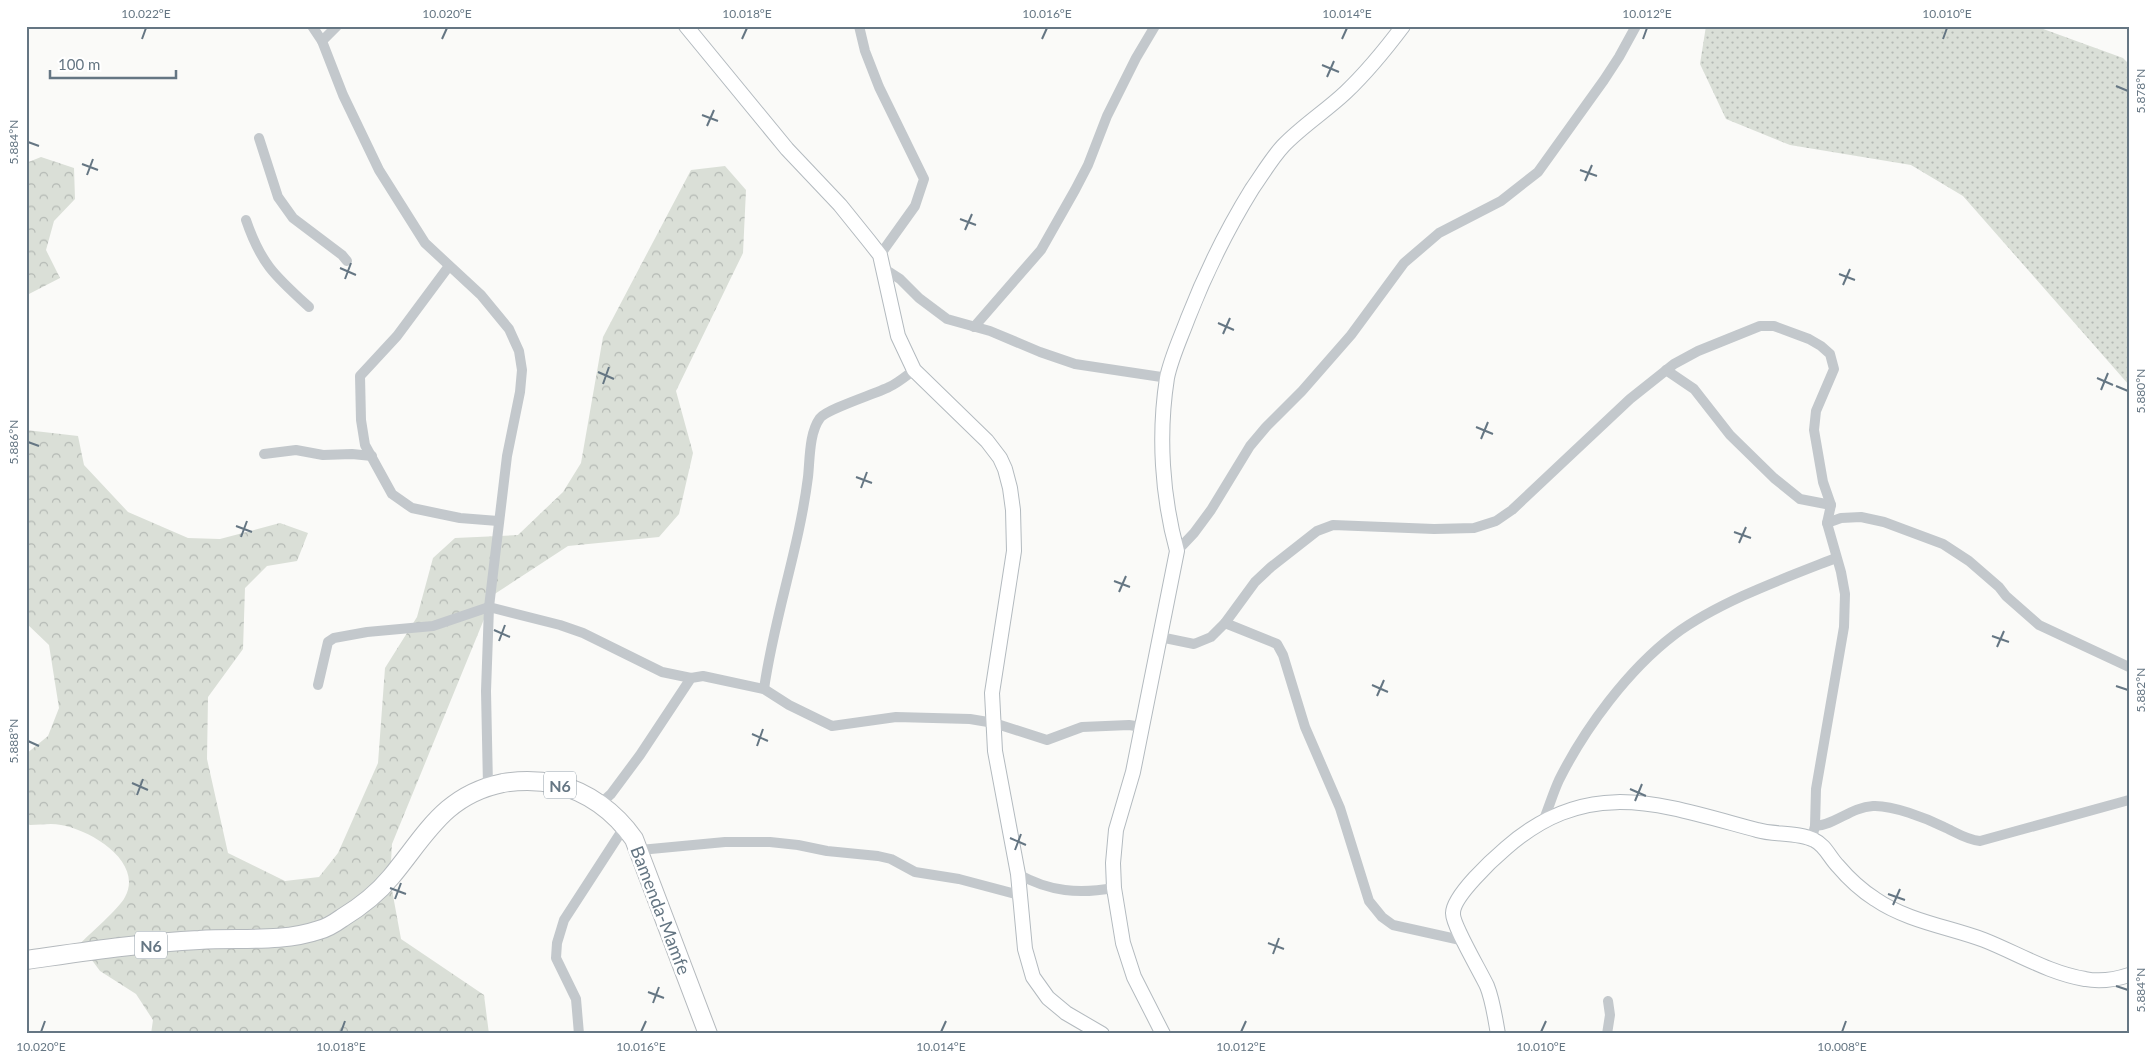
<svg xmlns="http://www.w3.org/2000/svg" width="2155" height="1060" viewBox="0 0 2155 1060" font-family="Lato,sans-serif">
	<style>
		.grass { fill: url(#grass-dots) }
		.forest { fill: url(#forest-crowns) }
		.lines { fill: none; stroke-linecap: round; stroke-linejoin: round }
		.secondary-casing { stroke: #b3babf; stroke-width: 16 }
		.highway-casing { stroke: #b4b9bd; stroke-width: 20 }
		.street { stroke: #c3c8cc; stroke-width: 10 }
		.secondary { stroke: #fff; stroke-width: 14 }
		.highway { stroke: #fff; stroke-width: 18 }
		.ticks { fill: none; stroke: #657683; stroke-width: 2 }
		.labels { text-anchor: middle; dominant-baseline: central; stroke-width: 5; stroke-linejoin: round; paint-order: stroke }
		.shield { fill: #fff; stroke: #939fa8; stroke-width: 1 }
		.shield-label { font-size: 16px; font-weight: bold; fill: #657683 }
		.street-label { font-size: 18px; fill: #657683; stroke: #fff }
		.neatline { fill: none; stroke: #657683; stroke-width: 2 }
		.ticks-label { font-size: 12px; text-anchor: middle; fill: #657683 }
	</style>
	<defs>
		<pattern id="grass-dots" width="8" height="8" patternUnits="userSpaceOnUse" patternTransform="scale(1.25)"><rect width="8" height="8" fill="#dadfd7"/><path d="M2 2h.1M6 6h.1" fill="none" stroke="#b4b9b4" stroke-width="1.8" stroke-linecap="round"/></pattern>
		<pattern id="forest-crowns" width="20" height="18" patternUnits="userSpaceOnUse" patternTransform="scale(1.25)"><rect width="20" height="18" fill="#dadfd7"/><path d="M2 6a3 3 0 1 1 6 0M12 15a3 3 0 1 1 6 0" fill="none" stroke="#b4b9b4"/></pattern>
	</defs>
	<rect width="100%" height="100%" fill="#fafaf8"/>
	<polygon class="grass" points="1706,26 2035,26 2123,58 2129,64 2129,385 1963,196 1911,165 1790,145 1726,119 1700,64"/>
	<g class="forest">
		<polygon points="41,157 74,168 75,199 54,221 46,250 60,278 29,294 26,298 26,163"/>
		<path d="M725 166 746 190 743 253 676 391 693 453 679 514 659 537 568 546 490 597 489 607 392 844 390 879 401 939 484 995 489 1034H151L153 1020 136 994 100 971 80 944C90 933 119 909 125 897 144 862 91 830 61 825 51 823 40 825 30 825L26 823V754L48 736 59 708 49 645 26 623V430L78 436 84 465 128 512 188 538 220 539 280 523 308 533 297 561 267 566 245 588 243 649 208 697 207 759 228 853 285 881 319 877 338 853 378 763 385 668 417 617 433 558 455 538 518 535 563 492 581 463 603 337 691 170Z"/>
	</g>
	<g class="lines">
		<defs>
			<g id="secondary">
				<polyline points="686,26 787,149 840,205 869,241 880,255 898,336 914,370 987,441 1000,458 1005,469 1010,488 1013,510 1014,551 992,693 995,751 1018,874 1025,949 1033,977 1048,998 1066,1013 1102,1034"/>
				<path d="M1163 1034 1134 977 1123 943 1114 888 1113 863 1116 830 1133 772 1177 551C1162 496 1158 435 1167 378 1171 358 1181 337 1188 318 1206 272 1226 231 1252 189 1262 175 1271 159 1283 146 1302 126 1326 111 1346 92 1367 72 1385 50 1403 26"/>
				<path d="M1498 1034C1495 1018 1493 1001 1487 986 1480 971 1452 924 1453 913 1453 896 1493 859 1506 848 1589 775 1663 805 1757 830 1773 835 1799 832 1814 840 1825 845 1830 858 1838 866 1849 879 1861 890 1875 899 1907 921 1949 927 1984 940 2017 953 2049 973 2085 979 2100 982 2114 980 2129 975"/>
			</g>
			<path id="highway" d="M26 960C83 952 141 943 199 940 238 937 281 943 319 930 327 928 335 923 342 918 360 907 377 894 391 877 426 835 444 795 503 783 521 780 538 780 556 784 588 792 615 812 634 839L708 1034"/>
		</defs>
		<use href="#secondary" class="secondary-casing"/>
		<use href="#highway" class="highway-casing"/>
		<g class="street">
			<polyline points="312,26 322,41 343,95 379,170 425,243 481,295 509,329 519,351 522,370 520,392 507,456 489,607 486,691 488,786"/>
			<polyline points="859,26 865,51 879,87 924,179 915,206 880,255"/>
			<polyline points="322,41 337,26"/>
			<polyline points="259,138 278,197 293,218 342,255 347,261"/>
			<path d="M246 220C261 264 275 276 309 307"/>
			<polyline points="449,266 397,336 360,376 361,420 365,445 392,494 412,508 460,518 498,521"/>
			<polyline points="883,268 900,279 919,298 947,319 990,331 1040,352 1075,364 1168,378"/>
			<polyline points="974,327 1041,250 1075,190 1088,165 1107,116 1136,58 1155,26"/>
			<polyline points="1666,370 1694,389 1730,435 1774,478 1800,499 1831,505"/>
			<polyline points="264,454 296,450 323,455 352,454 372,456"/>
			<polyline points="1827,523 1841,518 1861,517 1884,522 1943,544 1969,561 1999,587 2006,596 2039,625 2129,667"/>
			<polyline points="1177,551 1194,533 1211,510 1250,446 1266,427 1302,391 1351,335 1404,263 1439,233 1501,201 1538,172 1604,80 1619,57 1636,26"/>
			<polyline points="1225,623 1277,644 1283,655 1305,727 1340,808 1369,901 1382,917 1393,925 1465,941"/>
			<polyline points="1160,637 1194,644 1211,637 1225,623 1255,582 1271,567 1317,531 1333,525 1434,529 1474,528 1496,521 1512,510 1630,399 1674,364 1698,351 1760,326 1774,326 1809,339 1821,346 1830,354 1834,369 1816,411 1814,430 1823,482 1831,505 1827,523 1841,572 1845,594 1844,627 1816,789 1815,826 1812,838"/>
			<polyline points="318,685 328,642 334,638 367,632 433,626 489,607 560,625 583,633 662,672 691,678"/>
			<path d="M764 689C774 617 799 549 808 477 810 459 809 433 820 418 827 409 875 394 889 387 898 383 906 376 914 370"/>
			<polyline points="600,804 611,794 640,755 691,678 703,676 764,689 789,705 832,726 896,717 970,719 994,723 1047,740 1082,727 1129,725 1142,727"/>
			<path d="M1544 819C1549 807 1553 793 1559 780 1585 728 1628 670 1674 635 1718 602 1785 578 1836 558"/>
			<path d="M1815 826C1835 825 1851 807 1873 806 1892 805 1926 818 1944 827 1955 832 1967 840 1980 841L2129 800"/>
			<polyline points="640,850 725,842 770,842 798,845 827,851 878,856 891,859 915,872 959,879 1019,895"/>
			<path d="M1018 874C1050 892 1079 894 1114 888"/>
			<polyline points="579,1034 576,999 556,958 557,943 564,920 625,826"/>
			<polyline points="1607,1034 1610,1015 1608,1001"/>
		</g>
		<use href="#secondary" class="secondary"/>
		<use href="#highway" class="highway"/>
	</g>
	<path class="ticks" d="M142 39 146 28M442 39 447 28M742 39 747 28M1042 39 1047 28M1342 39 1347 28M1643 39 1647 28M1943 39 1947 28M1322 65 1339 72M1327 77 1334 61M2116 86 2128 91M702 115 718 121M707 126 714 110M28 142 39 146M82 164 98 170M1580 170 1597 176M87 175 93 159M1585 181 1592 165M960 219 976 225M965 230 972 214M340 268 356 275M1839 274 1855 280M345 279 351 263M1843 285 1850 269M1218 323 1234 330M1223 334 1230 318M598 372 614 379M2097 378 2113 385M603 384 609 367M2116 386 2128 391M2101 390 2108 373M1476 427 1493 434M1481 439 1488 422M28 442 39 446M856 477 872 483M861 488 867 472M236 526 252 532M1734 532 1751 538M241 537 247 521M1739 543 1746 527M1114 581 1130 587M1119 592 1126 576M494 630 510 637M1992 636 2009 642M499 641 505 625M1997 647 2004 631M1372 685 1388 692M2116 686 2128 690M1377 696 1384 680M752 734 768 741M28 741 39 746M757 746 763 729M132 783 148 790M1630 789 1646 796M137 795 143 779M1635 801 1642 784M1010 838 1026 845M1015 850 1021 834M390 888 406 894M1888 894 1905 900M395 899 401 883M1893 905 1900 889M1268 943 1284 949M1273 954 1279 938M2116 986 2128 990M648 992 664 998M653 1003 659 987M41 1032 45 1021M341 1032 345 1021M641 1032 646 1021M941 1032 946 1021M1241 1032 1246 1021M1541 1032 1546 1021M1842 1032 1846 1021"/>
	<g class="labels">
		<g class="shield">
			<rect x="544" y="771.5" width="32" height="27" rx="4"/>
			<rect x="135" y="931.5" width="32" height="27" rx="4"/>
		</g>
		<g class="shield-label">
			<text x="560" y="785">N6</text>
			<text x="151" y="945">N6</text>
		</g>
		<g class="street-label">
			<text transform="translate(661 910) rotate(69)">Bamenda-Mamfe</text>
		</g>
	</g>
	<rect width="2155" height="1060" fill="none" stroke="#ffffff" stroke-width="55"/>
	<path d="M50 70v8h126v-8" fill="none" stroke="#657683" stroke-width="2.5"/>
	<text x="58" y="70" font-size="15" fill="#657683" stroke="#ffffff" stroke-width="4" paint-order="stroke">100 m</text>
	<rect x="28" y="28" width="2100" height="1004" class="neatline"/>
	<g class="ticks-label">
		<text x="146" y="18">10.022°E</text>
		<text x="447" y="18">10.020°E</text>
		<text x="747" y="18">10.018°E</text>
		<text x="1047" y="18">10.016°E</text>
		<text x="1347" y="18">10.014°E</text>
		<text x="1647" y="18">10.012°E</text>
		<text x="1947" y="18">10.010°E</text>
		<text transform="translate(2141 91) rotate(-90)" y="4">5.878°N</text>
		<text transform="translate(14 142) rotate(-90)" y="4">5.884°N</text>
		<text transform="translate(2141 391) rotate(-90)" y="4">5.880°N</text>
		<text transform="translate(14 442) rotate(-90)" y="4">5.886°N</text>
		<text transform="translate(2141 690) rotate(-90)" y="4">5.882°N</text>
		<text transform="translate(14 741) rotate(-90)" y="4">5.888°N</text>
		<text transform="translate(2141 990) rotate(-90)" y="4">5.884°N</text>
		<text x="41" y="1051">10.020°E</text>
		<text x="341" y="1051">10.018°E</text>
		<text x="641" y="1051">10.016°E</text>
		<text x="941" y="1051">10.014°E</text>
		<text x="1241" y="1051">10.012°E</text>
		<text x="1541" y="1051">10.010°E</text>
		<text x="1842" y="1051">10.008°E</text>
	</g>
</svg>
